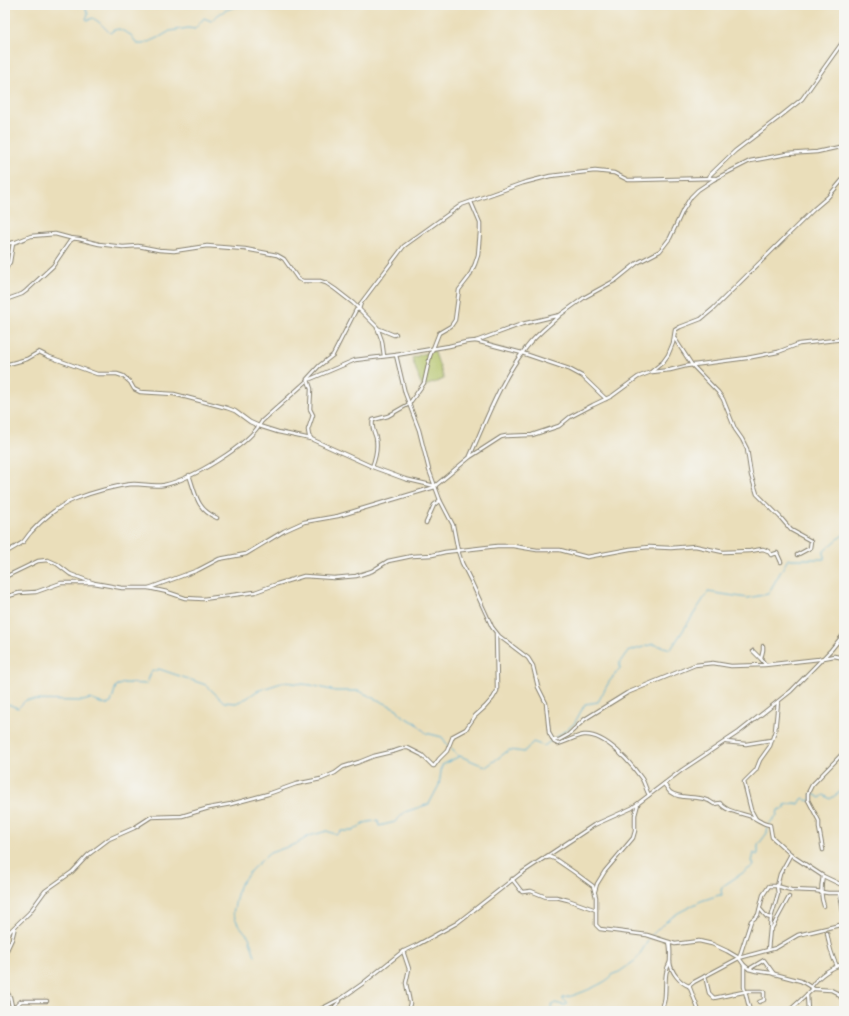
<svg xmlns="http://www.w3.org/2000/svg" width="849" height="1016" viewBox="0 0 849 1016" font-family="'Gentium Book Plus',serif">
	<style>
		.green { fill: #b1c164; stroke: #666e40 }
		.lines { fill: none; stroke-linecap: round; stroke-linejoin: round }
		.stream { stroke: #56aed3; stroke-width: 1 }
		.minor-casing { stroke: #837d6b; stroke-width: 4.5 }
		.minor { stroke: #fff; stroke-width: 2.5 }
	</style>
	<rect width="100%" height="100%" fill="#f6f6f2"/>
	<filter id="ink" filterUnits="userSpaceOnUse"><feTurbulence type="fractalNoise" baseFrequency=".025" numOctaves="2"/><feDisplacementMap in="SourceGraphic" scale="8" xChannelSelector="R" yChannelSelector="G"/><feConvolveMatrix kernelMatrix="1 2 1 2 8 2 1 2 1" color-interpolation-filters="sRGB"/></filter>
	<filter id="wash" filterUnits="userSpaceOnUse"><feTurbulence type="fractalNoise" baseFrequency=".012" numOctaves="4" result="noise"/><feDisplacementMap in="SourceGraphic" scale="16" xChannelSelector="R" yChannelSelector="G"/><feGaussianBlur stdDeviation="0.9" result="paint"/><feColorMatrix in="noise" values="0 0 0 0 0 0 0 0 0 0 0 0 0 0 0 0 0 1.4 0 .05"/><feComposite in="paint" operator="in"/></filter>
	<g filter="url(#wash)">
		<rect width="100%" height="100%" fill="#eadeba"/>
		<polygon class="green" points="434,350 444,379 422,387 412,358"/>
		<g class="lines">
			<g class="stream">
				<path d="M80 5 85 7 88 14 86 19 88 20 93 18 100 23 110 33 114 30 119 29 131 35 137 44H144L158 38 170 31 188 28 195 29 204 18 211 21C222 10 233 6 249 5"/>
				<path d="M251 5C267 11 272 12 288 5"/>
				<polyline points="5,703 18,708 26,700 83,701 90,699 106,705 111,703 116,686 124,683 147,684 151,672 159,669 206,685 224,702 236,703 247,698 257,691 284,682 311,685 335,691 359,691 397,709 402,716 416,723 426,733 442,737 449,747 459,756"/>
				<polyline points="555,738 574,724 585,704 598,702 609,682 620,668 620,662 627,652 653,644 671,649 708,592 748,598 768,594 788,559 824,559 824,551 844,534"/>
				<polyline points="255,956 249,937 238,924 233,913 239,886 252,869 270,853 296,844 309,836 327,831 337,835 341,831 353,831 364,823 378,820 379,826 395,822 405,812 429,804 439,785 442,765 460,756 486,767 509,750 524,752 533,742 544,746 552,740"/>
				<path d="M552 1011 551 1006 555 1003 563 1005H566V1002L563 1000V998C573 997 610 982 613 974L619 972 636 960 651 936 664 923 678 913 701 901 719 895H722L721 890 723 886 753 866 754 863 752 862 754 853 757 855 758 853V845L767 833 768 825 777 815 778 810 785 808V805L795 803 799 804 802 799 804 798 806 800 812 801 811 794H814L820 798 824 795 830 799 840 792 844 794"/>
			</g>
		</g>
	</g>
	<g filter="url(#ink)">
		<g class="lines">
			<defs>
				<g id="minor">
					<polyline points="709,178 710,175 735,151 777,119 802,99 844,40"/>
					<polyline points="5,244 16,242 31,236 55,234 70,238 79,239 99,244 123,247 138,246 159,250 174,251 207,246 245,249 277,255 284,259 298,279 303,281 320,281 326,283 335,289 353,303 377,327 382,341 384,356"/>
					<polyline points="5,270 10,262 13,243"/>
					<polyline points="5,300 22,294 26,291 53,266 70,241 73,239"/>
					<polyline points="377,328 394,335 396,334"/>
					<polyline points="675,339 692,365 718,392 723,399 735,429 742,439 747,449 751,475 757,494 780,517 791,530 811,541 810,548 797,555"/>
					<polyline points="476,341 522,353 569,369 582,376 606,399"/>
					<polyline points="396,355 405,393 419,430 429,470 440,500 453,525 458,551 462,563 471,581 492,627 499,636 528,658 533,666 538,687 546,703 549,733 553,740 559,740 568,735 585,719 627,693 695,665 713,663 731,666 765,665 819,659 834,656 844,658"/>
					<polyline points="5,365 27,359 39,352 47,356 97,374 117,374 123,376 130,382 134,389 140,392 174,394 227,408 235,411 250,422 259,426 278,432 311,439 375,468 405,479 435,486 470,457 501,437 506,436 532,435 559,426 570,417 593,405 612,396 638,377 651,372 663,362 668,355 673,343 675,330 680,327 701,319 713,309 814,209 828,197 844,178"/>
					<polyline points="652,372 670,370 686,366 747,358 778,352 799,344 844,339"/>
					<polyline points="307,379 319,366 333,355 356,310 359,309 361,303 404,246 461,205 523,183 550,176 595,171 614,173 628,180 635,180 715,178"/>
					<polyline points="308,380 311,389 310,409 313,415 308,430 309,436 311,438"/>
					<path d="M470 456C486 420 501 379 526 348 536 335 548 326 559 316"/>
					<path d="M372 467C376 457 378 449 376 438 374 431 371 428 373 420L388 416 409 404 424 383 430 356 439 333 451 326 455 320 459 290 469 277 475 264 478 255 480 232V223L471 202"/>
					<path d="M189 475C196 494 196 509 217 518"/>
					<polyline points="426,523 434,505 440,500"/>
					<path d="M5 553C11 549 18 546 23 542 26 539 28 535 31 532 43 519 58 506 75 499 90 493 117 485 134 484 144 484 153 487 164 485 192 479 248 446 262 421L308 380 355 360 396 355 449 346 466 342 476 341 522 324 560 315 585 297 616 280 637 263 660 251 670 238 683 210 691 197 698 190 713 180 750 161 787 154 817 152 844 146"/>
					<polyline points="5,577 38,561 48,560 57,564 70,574 94,583 122,588 149,588 198,570 219,559 246,554 284,531 304,522 338,516 435,487"/>
					<polyline points="149,588 167,592 185,598 203,599 255,592 277,584 304,576 334,578 356,576 372,571 388,561 412,556 432,555 445,552 497,546 513,546 537,550 560,550 587,557 630,549 649,547 671,548 695,546 723,552 750,551 763,549 768,551 771,555 777,553 781,562"/>
					<polyline points="5,597 19,593 36,592 61,583 94,583"/>
					<polyline points="763,646 763,650 761,659 765,664"/>
					<polyline points="753,651 761,659"/>
					<path d="M553 740 554 742 558 744C567 742 575 736 584 735 605 733 631 763 642 779 645 784 646 790 649 795"/>
					<polyline points="726,742 746,744 771,740"/>
					<path d="M664 784C666 786 668 790 670 792 681 801 700 793 714 804L720 803C726 812 742 813 752 817 759 820 762 824 770 825L772 837 794 857 823 876 844 886"/>
					<polyline points="756,819 751,810 744,782 756,770 760,760 770,746 775,731 778,702"/>
					<polyline points="823,850 819,828 819,821 808,800 808,793 812,785 844,752"/>
					<polyline points="546,858 550,857 555,859 574,872 593,886 596,897 596,925 600,929 647,935 675,944 699,941 712,944 727,951 739,958 744,965 744,987 750,1011"/>
					<path d="M823 876C821 886 820 896 824 906"/>
					<polyline points="512,879 522,892 531,891 546,897 556,897 568,900 596,910"/>
					<polyline points="595,891 597,884 605,871 633,838 635,831 635,815 638,804"/>
					<polyline points="840,893 844,917"/>
					<polyline points="760,909 767,917 771,918"/>
					<polyline points="771,930 789,897"/>
					<path d="M827 933C829 945 831 955 837 966"/>
					<polyline points="5,936 29,913 45,891 72,872 88,855 109,839 134,828 151,817 182,816 209,808 231,804 268,794 296,784 321,779 335,773 343,767 359,762 374,756 395,751 404,748 408,748 422,755 433,766 434,766 439,759 447,751 453,736 466,729 475,716 485,707 493,698 497,691 497,685 496,633"/>
					<path d="M669 942C671 949 670 955 670 962 671 972 680 983 689 986"/>
					<polyline points="768,950 771,918 778,894 777,886 780,874 791,854"/>
					<polyline points="403,951 409,969 406,983 410,1003 408,1011"/>
					<polyline points="5,954 12,939 15,927"/>
					<polyline points="739,958 751,921 758,915 763,895 769,886 777,886 791,890 816,891 828,893 844,893"/>
					<polyline points="744,965 749,969 756,971 771,973 801,981 814,989 831,990 837,993 844,1001"/>
					<polyline points="749,969 764,960 774,974"/>
					<polyline points="705,976 709,993 714,998 748,991 762,991 764,992 764,1000 759,1002"/>
					<path d="M811 987C820 974 830 969 844 963"/>
					<polyline points="5,989 10,997 13,1011"/>
					<polyline points="807,994 808,1011"/>
					<polyline points="13,1009 21,1001 47,1001"/>
					<polyline points="317,1011 342,998 362,984 402,952 417,945 457,923 520,874 594,825 632,808 682,770 739,732 791,691 831,650 844,634"/>
					<polyline points="331,1011 340,1001"/>
					<path d="M661 1011C663 1006 665 1000 665 995 666 983 664 972 670 962"/>
					<polyline points="699,1011 690,988 689,986 694,982 739,958 776,948 798,935 844,924"/>
					<polyline points="789,1011 813,989"/>
				</g>
			</defs>
			<use href="#minor" class="minor-casing"/>
			<use href="#minor" class="minor"/>
		</g>
	</g>
	<rect width="849" height="1016" fill="none" stroke="#f6f6f2" stroke-width="20"/>
</svg>
